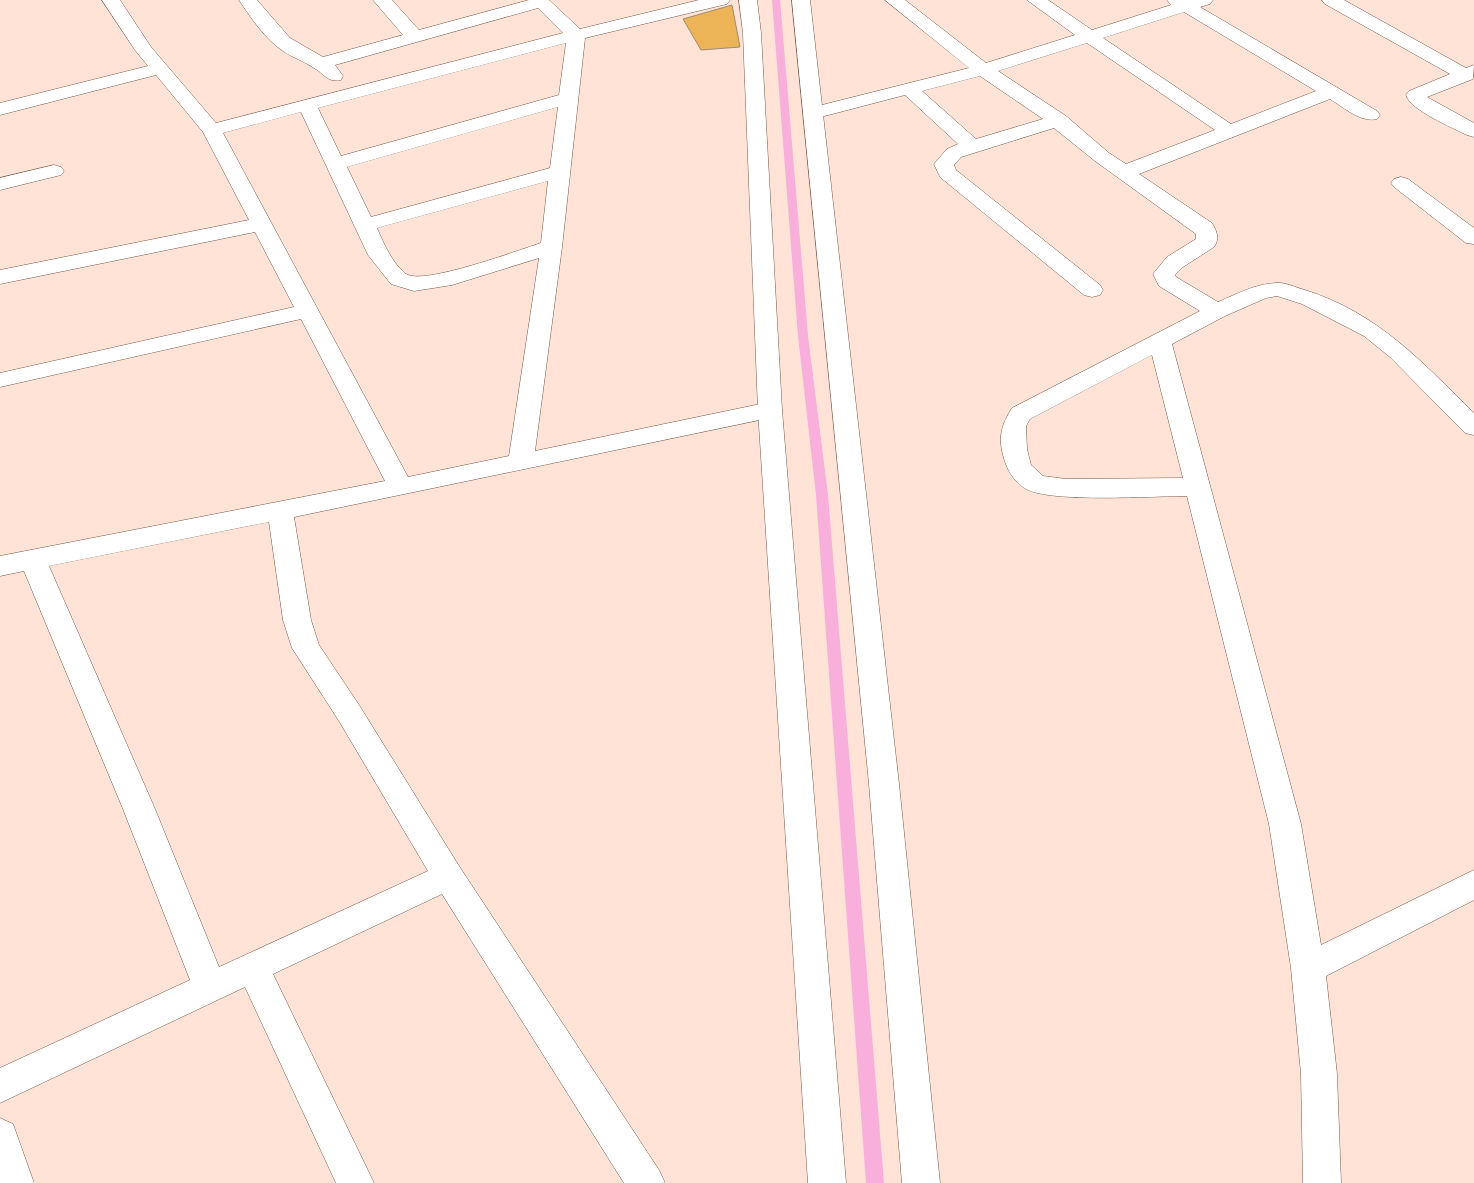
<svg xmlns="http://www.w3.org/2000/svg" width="1474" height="1183" viewBox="0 0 1474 1183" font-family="'PT Sans Narrow',sans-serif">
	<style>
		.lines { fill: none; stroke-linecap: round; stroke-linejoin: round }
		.stream { fill: #f9afdb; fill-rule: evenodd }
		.building { fill: #edb457; stroke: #9f8c72 }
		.street-casing { stroke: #75584b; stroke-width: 1 }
		.secondary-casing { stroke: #75584b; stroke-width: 1 }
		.street { fill: #fff; fill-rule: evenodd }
		.secondary { fill: #fff; fill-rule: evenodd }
	</style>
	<rect width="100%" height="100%" fill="#fee3d6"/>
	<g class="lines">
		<polygon class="stream" points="772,0 780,0 808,336 828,495 884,1183 866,1183 816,495 798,336"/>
	</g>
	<polygon class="building" points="732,5 740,47 701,50 683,19"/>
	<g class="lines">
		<defs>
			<g id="street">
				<path d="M102 0H120L151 47 216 123 563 33 538 8 335 65 343 76 341 80C327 83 325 74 314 68 304 61 293 58 283 51 265 39 251 18 239 0H257L290 38 323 57 403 35 373 0H392L419 30 529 0H549L580 29 699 0H730L727 4 585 38 562 247 535 451 770 402 779 404 782 410 779 416 294 517 311 620 319 645 359 705 459 866 659 1170 665 1183H624L442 894 273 974 374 1183H336L245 987 0 1103V1068L190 980 123 809 24 571 0 576V556L385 481 301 319 0 387V373L294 307 255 232 0 284V270L249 220 203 132 156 75 0 115V103L148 66 135 50ZM566 43 559 95 341 156 318 108ZM558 107 550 168 371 217 347 167ZM301 112 368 255 391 284 414 291 452 285 539 258 509 456 408 477 223 133ZM548 181 541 243C519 250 422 286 406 274 392 263 384 244 377 228ZM269 522 283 620 292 648 339 721 428 871 219 967 155 809 49 566Z"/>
				<path d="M885 0H905L986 63 1075 35 1027 0H1048L1092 30 1171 5 1167 0H1213L1210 4 1200 7 1377 111 1380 115 1377 119C1361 123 1343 107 1330 99L1139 174 1212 223C1217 232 1220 238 1214 247L1183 267 1175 275 1176 277 1218 302C1237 294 1255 284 1276 283 1285 282 1297 288 1305 290 1378 313 1422 362 1474 413V435L1465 433 1390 357 1364 336 1302 304 1277 296 1266 298 1225 316 1172 344 1301 824 1321 945 1474 870V900L1326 976 1337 1074 1341 1183H1303L1301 1074 1291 968 1269 824 1187 496C1154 496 1051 503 1026 489 1013 481 1007 470 1003 455 998 436 1002 424 1012 408L1200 311 1159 286 1153 274 1167 257 1196 239V234L1095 161 1054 128 961 157 954 165 956 170 1100 285 1103 290 1100 295 1092 297 1084 295 940 177 934 164 947 149 958 144 905 95 813 119 806 117 803 113 806 109 969 68ZM1184 12 1316 91 1231 124 1103 38ZM1087 43 1215 130 1126 164 1109 153 1066 116 998 71ZM980 76 1043 119 976 139 922 91ZM1152 355 1183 478 1066 479 1043 476 1031 465 1027 449 1026 426 1030 419Z"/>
				<path d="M1322 0H1344L1466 68 1474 65 1473 79 1427 97 1474 123V137L1467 135C1453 128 1410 110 1406 95L1409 91 1450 74 1325 4Z"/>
				<polygon points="54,165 61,167 64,171 61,175 0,190 0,178"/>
				<polygon points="1401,177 1408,179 1474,228 1474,244 1466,243 1394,187 1391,183 1394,179"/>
				<polygon points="0,1118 13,1124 34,1183 0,1183"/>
			</g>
			<g id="secondary">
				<polygon points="739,0 757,0 761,33 782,410 846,1183 808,1183 758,410 743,33"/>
				<polygon points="792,0 810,0 899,784 940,1183 902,1183 869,784"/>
			</g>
		</defs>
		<use href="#street" class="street-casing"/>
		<use href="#secondary" class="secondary-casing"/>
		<use href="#street" class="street"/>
		<use href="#secondary" class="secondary"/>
	</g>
</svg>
